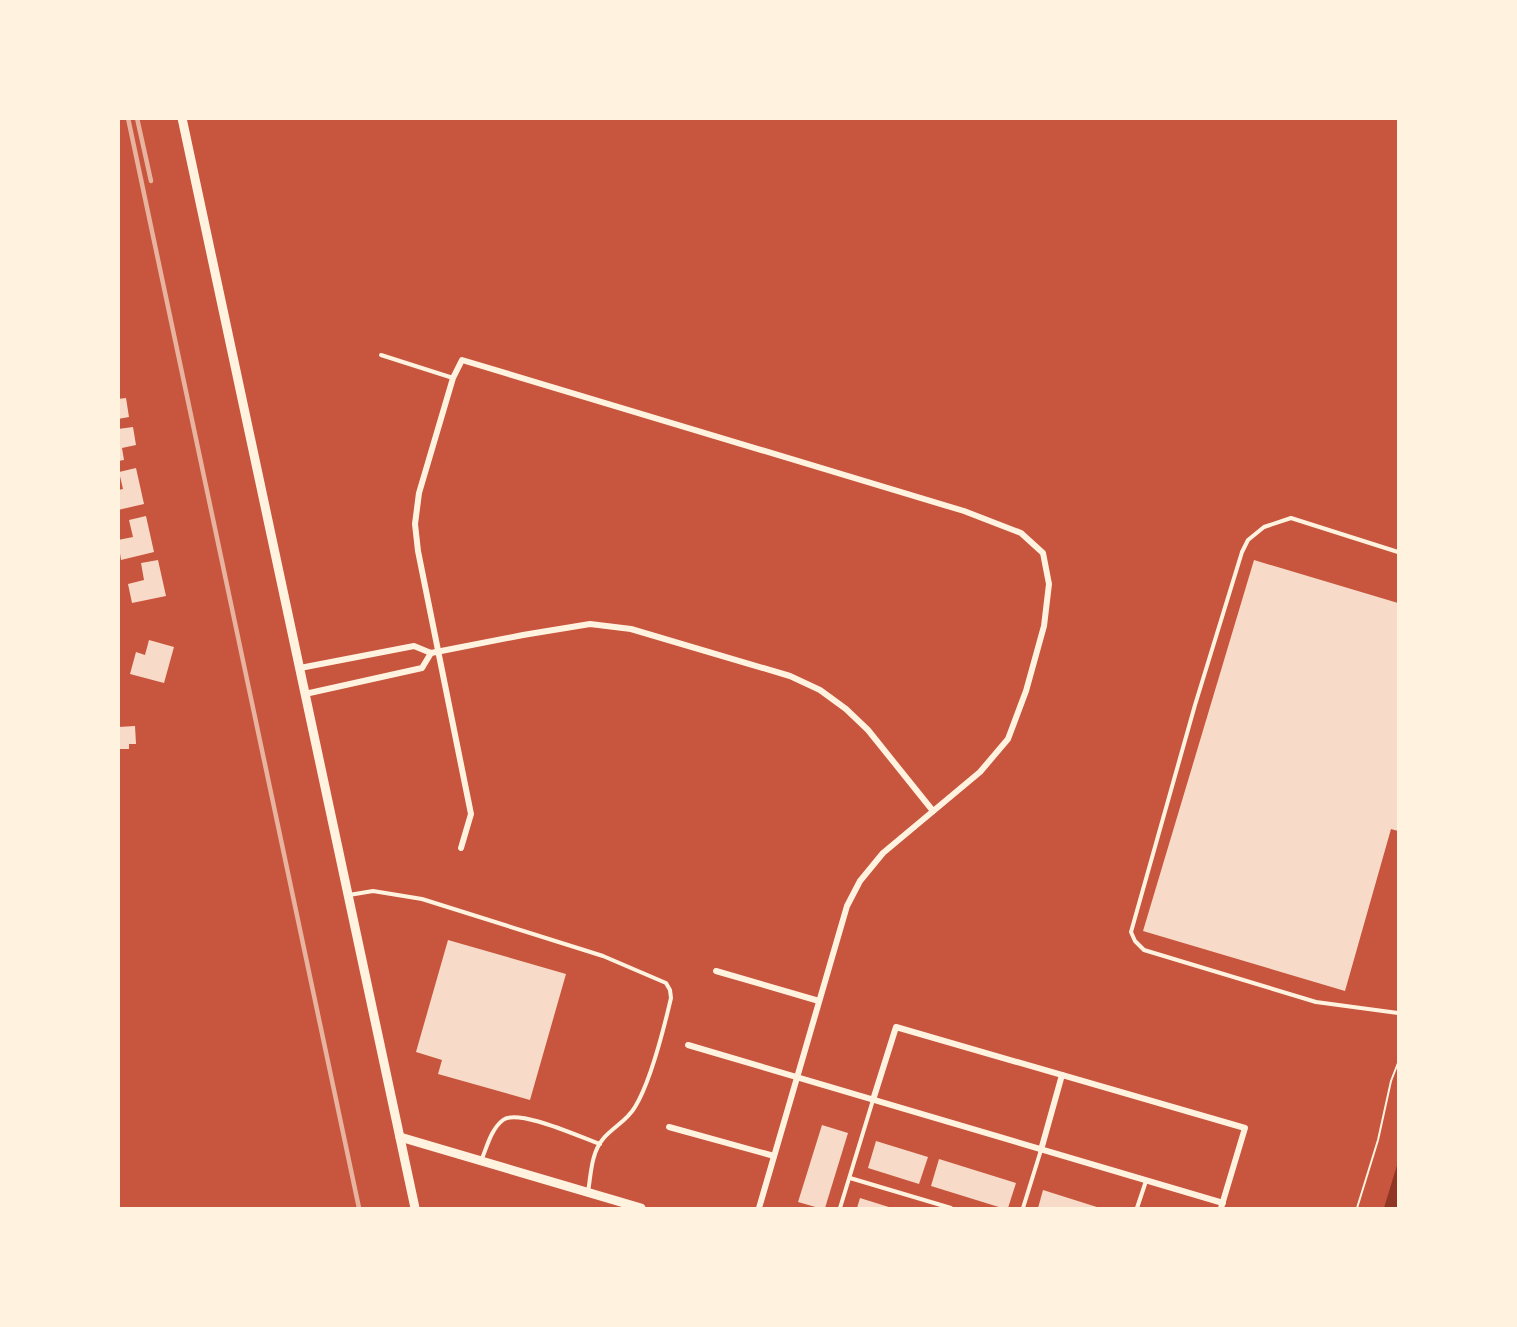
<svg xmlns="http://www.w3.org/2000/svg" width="1517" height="1327" viewBox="0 0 1517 1327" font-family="Inter,sans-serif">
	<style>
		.water { fill: #8f3625 }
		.building { fill: #f7dbc8 }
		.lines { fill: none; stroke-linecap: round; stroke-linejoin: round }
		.path { stroke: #fff3e0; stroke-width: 2 }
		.service { stroke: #fff3e0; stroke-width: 4 }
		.minor { stroke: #fff3e0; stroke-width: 6 }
		.tertiary { stroke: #fff3e0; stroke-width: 9 }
		.rail { stroke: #e9b49f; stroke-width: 4.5 }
	</style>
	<rect width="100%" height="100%" fill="#c8553d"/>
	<polygon class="water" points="1398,1162 1398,1208 1384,1208"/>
	<g class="building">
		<polygon points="126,398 129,417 118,419 118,399"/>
		<polygon points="133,427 136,445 122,448 124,460 118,461 118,429"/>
		<polygon points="136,468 144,504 118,510 118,490 123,489 119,472"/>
		<polygon points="146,516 154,552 121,560 118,540 133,537 129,520"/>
		<polygon points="158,560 166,596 132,603 128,584 144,580 141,563"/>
		<polygon points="1254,560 1398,603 1398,831 1391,829 1345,991 1143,931"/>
		<polygon points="149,640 174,647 164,683 130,674 136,652 145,655"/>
		<polygon points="135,726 136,744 129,744 129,749 118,749 118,727"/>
		<polygon points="448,940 566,974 530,1100 438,1074 442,1060 416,1052"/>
		<polygon points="822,1125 848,1133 825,1208 819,1208 798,1202"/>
		<polygon points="876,1141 928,1157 919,1184 868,1168"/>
		<polygon points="939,1159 1016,1183 1008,1208 1002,1208 931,1186"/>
		<polygon points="1043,1190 1100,1208 1038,1208"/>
		<polygon points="860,1198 892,1208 857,1208"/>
	</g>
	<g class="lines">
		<polyline class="path" points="1357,1208 1378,1140 1391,1081 1398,1063"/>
		<g class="service">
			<polyline points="381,355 453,378"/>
			<polyline points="1398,552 1291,518 1264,527 1248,540 1242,552 1195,705 1131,932 1135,941 1144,950 1316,1002 1398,1013"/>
			<path d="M349 895 373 891 422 899 603 956 666 983 670 990 671 998C664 1028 651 1081 635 1107 627 1121 613 1127 603 1139 591 1153 591 1175 588 1192"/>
			<path d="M481 1161C487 1147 491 1129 503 1120 518 1108 582 1138 600 1144"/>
			<polyline points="850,1178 951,1208"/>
			<polyline points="840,1208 873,1100"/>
			<polyline points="1023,1208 1041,1150"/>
			<polyline points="1137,1208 1146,1181"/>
		</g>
		<g class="minor">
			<polyline points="300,668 414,646 431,653 523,635 590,624 631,629 790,676 820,690 846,709 868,730 933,811"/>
			<polyline points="305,694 422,668 431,653"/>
			<polyline points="461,848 471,814 418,551 415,524 419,493 453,378 462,360 964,511 1021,533 1043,553 1049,584 1044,626 1026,691 1008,739 980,772 883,853 860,881 847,906 759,1208"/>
			<polyline points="716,971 819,1001"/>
			<polyline points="688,1045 1223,1203"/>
			<polyline points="873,1100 896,1027 1245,1128 1221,1208"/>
			<polyline points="669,1127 774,1156"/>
			<polyline points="1041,1150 1062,1075"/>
		</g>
		<g class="tertiary">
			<polyline points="182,118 415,1208"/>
			<polyline points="400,1137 641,1208"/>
		</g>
		<g class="rail">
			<polyline points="128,118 359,1208"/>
			<polyline points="137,118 151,181"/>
		</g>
	</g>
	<rect width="1517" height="1327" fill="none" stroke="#fff3e0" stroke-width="240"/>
</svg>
